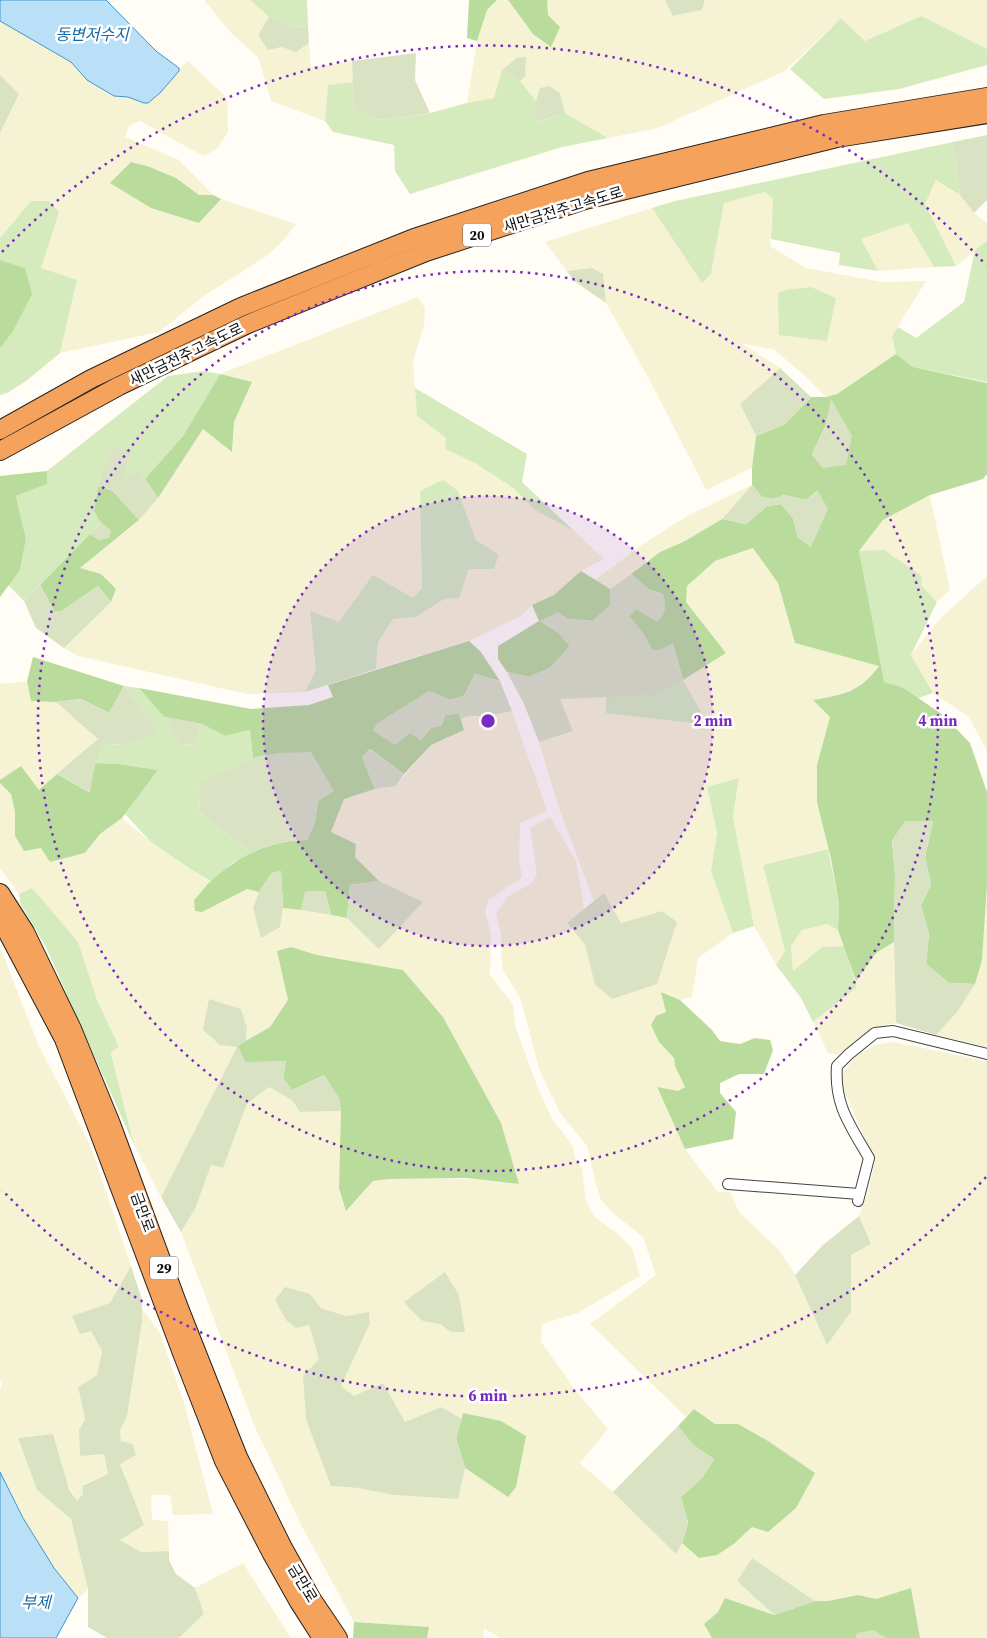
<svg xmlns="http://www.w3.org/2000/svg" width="987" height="1638" viewBox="0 0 987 1638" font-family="'Source Serif 4','Noto Sans KR',serif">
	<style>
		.farmland { fill: #f6f3d4; fill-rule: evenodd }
		.green { fill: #d5ebbd }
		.forest { fill: #b9dc9c; fill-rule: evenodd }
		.cemetery { fill: #d9e3c4 }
		.water { fill: #b9e0f7; stroke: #3f96cf }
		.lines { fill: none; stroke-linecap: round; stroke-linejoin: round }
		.street-casing { stroke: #444; stroke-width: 12 }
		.highway-casing { stroke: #222; stroke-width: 20 }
		.street { stroke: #fff; stroke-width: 10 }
		.highway { stroke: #f5a25d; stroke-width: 18 }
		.ring { fill: none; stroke: #7b2cbf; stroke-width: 2.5; stroke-dasharray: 2.5 5 }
		.labels { text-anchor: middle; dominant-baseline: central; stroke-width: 5; stroke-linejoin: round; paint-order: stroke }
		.shield { fill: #fff; stroke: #585858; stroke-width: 1 }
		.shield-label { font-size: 14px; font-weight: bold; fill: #111 }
		.street-label { font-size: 15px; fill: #111; stroke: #fff }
		.water-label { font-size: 16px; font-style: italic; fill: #1768a6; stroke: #fff }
		.centre { fill: #7b2cbf; stroke: #fff; stroke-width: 2.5 }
		.ring-label { font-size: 15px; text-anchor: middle; font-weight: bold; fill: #7b2cbf; stroke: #fff; stroke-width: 5; stroke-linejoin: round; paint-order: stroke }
	</style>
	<rect width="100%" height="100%" fill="#fffdf5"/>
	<g class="farmland">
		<polygon points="204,0 250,0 269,17 258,35 281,47 296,52 309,43 311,67 352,61 353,82 328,85 325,121 271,101 258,57 232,34"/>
		<polygon points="497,0 508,0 533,34 548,15 547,0 665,0 674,16 702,10 705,0 987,0 987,49 921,16 865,41 841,18 785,71 658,128 608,138 565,113 560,93 540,88 536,101 520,81 525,77 502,70 495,98 467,103 477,41 487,10"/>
		<polygon points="0,21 71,62 87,80 110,95 125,96 144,103 160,93 176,72 188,61 227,98 228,132 216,150 203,156 140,121 129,126 125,137 179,160 213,195 199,195 176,178 150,167 199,223 221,199 296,224 283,241 268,255 201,298 159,332 60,353 77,280 40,268 59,211 31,201 0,238 0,133 19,94 0,75"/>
		<polygon points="936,179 960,195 974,213 987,223 987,241 956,266 925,204"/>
		<polygon points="765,192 773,199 770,246 806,268 882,282 926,281 892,336 896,354 837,394 826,397 806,377 775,350 741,343 780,368 740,404 756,436 752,468 706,490 648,377 606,303 603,274 592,268 567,271 545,242 652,208 702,283 711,274 724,203"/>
		<polygon points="908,223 934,267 878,271 860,239"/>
		<polygon points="418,297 425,308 424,325 413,361 417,416 446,438 445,449 475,463 513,488 535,510 574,531 604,559 581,571 554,595 532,605 521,616 469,641 376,669 378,642 393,619 416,617 444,599 459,598 469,569 494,569 499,555 476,540 458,491 420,491 422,588 413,598 339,623 310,612 316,670 305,692 247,694 78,656 64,648 111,602 101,574 79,569 135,524 158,498 203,429 232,452 234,422 252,383 220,374"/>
		<polygon points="752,485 722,519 685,541 660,552 610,589 595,580 643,544 689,515"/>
		<polygon points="930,495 950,590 937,602 921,585 859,551 883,520"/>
		<path d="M754 548 778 583 795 643 880 666 862 685 843 694 813 700 830 717 817 765V796L828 849 763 865 785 951 776 965 754 926 733 817 739 779 707 787 717 833 711 871 733 933 698 958 692 997 680 1000 662 992 666 1012 659 1042 674 1058 675 1066 685 1087 678 1091 657 1088 685 1149 718 1192H730L739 1212 780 1251 795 1275 827 1345 851 1312V1255L871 1244 859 1216 868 1192 875 1162 839 1079 854 1058 874 1045 893 1042 987 1061V1638H920L911 1588 876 1599 858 1595 828 1601H815L752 1558 737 1581 774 1615 726 1598 718 1612 704 1624 712 1638H500L484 1628 483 1638H427L429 1627 354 1622 301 1525 254 1425 181 1232 195 1209 211 1164 223 1168 247 1104 269 1087 292 1100 300 1112 341 1111 346 1211 373 1181 389 1179H472L518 1184 501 1123 443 1017 403 970 317 955 290 947 278 951 288 1000 270 1027 246 1041 247 1028 161 1197 134 1145 111 1052 119 1045 97 1000 33 888 19 894 0 868V783L11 794 15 812V836L41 848 50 862 85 853 100 834 122 818 151 842 192 870 211 881 194 900 247 889 259 892 254 908 280 927 283 908 301 910 347 918 379 949 422 902 379 881 355 857 356 844 331 832 344 799 375 789 396 786 431 745 464 730 461 719 468 716H486L512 711 547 811 520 823 519 861 522 877 488 900 485 912 491 934 490 975 513 1004 516 1028 536 1083 551 1117 573 1146 575 1158 582 1168 586 1201 594 1216 619 1235 632 1248 640 1276 578 1313 542 1324 541 1342 577 1392 608 1429 580 1463 613 1492 675 1553 682 1543 699 1558 735 1543 752 1527 738 1424H715L694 1409 686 1417 590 1324 656 1275 643 1237 613 1213 601 1200 596 1185 587 1146 560 1113 540 1072 521 1000 502 968 501 934 496 913 507 897 532 883 537 874 530 828 550 817 576 861 584 909 567 924 585 945 595 985 611 997 662 911 621 923 604 893 594 901 560 811 539 742 573 731 559 699 606 696V713L707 725 683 680 726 653 686 602 687 586 715 561ZM310 1294 321 1308 346 1316 369 1312 370 1323 341 1386 354 1397 405 1422 441 1407 462 1419 463 1413 486 1482 465 1468 458 1499 394 1495 358 1488 331 1486 319 1359 309 1325Z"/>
		<polygon points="987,576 987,751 969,717 933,693 911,655 941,618"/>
		<polygon points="27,681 32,701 56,702 99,739 39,790 21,766 0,780 0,684"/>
		<polygon points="987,888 987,1047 936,1035 957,1012 982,960"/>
		<polygon points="827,924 838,930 844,946 822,947 793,971 791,946 802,930"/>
		<polygon points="894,942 896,1023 875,1028 839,1055 828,1053 813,1022 857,987 856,981 876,953"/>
		<polygon points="0,947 38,1044 90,1145 131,1266 110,1303 91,1331 102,1351 97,1375 78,1387 85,1419 79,1430 80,1455 104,1454 108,1474 82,1485 83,1494 77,1501 67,1483 53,1434 18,1438 37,1490 71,1519 88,1589 78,1598 54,1568 23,1518 0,1472 0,1391 2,1381 0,1380"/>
		<polygon points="142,1309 160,1333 184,1403 213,1514 173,1515 170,1495 151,1495 152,1520 168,1521 169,1551 141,1552 120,1540 143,1525 120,1463 136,1455 133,1444 121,1441 120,1430 127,1416 142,1322"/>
		<polygon points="243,1563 291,1638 179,1638 204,1614 195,1588"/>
	</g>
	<g class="green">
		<polygon points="250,0 307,0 308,26 293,28 269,17"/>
		<polygon points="921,16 987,49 987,65 899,89 824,99 790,69 841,18 865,41"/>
		<polygon points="502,70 520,81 536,101 536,122 565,113 608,138 562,147 410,194 395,171 394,145 333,132 325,121 328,85 353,82 354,110 377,120 430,113 467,103 494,98"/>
		<polygon points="953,142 960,195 936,180 925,204 956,266 934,267 908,223 861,239 878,271 839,265 840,253 771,239 773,199 765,192 724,203 711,274 702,283 652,208 675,201"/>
		<polygon points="31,201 49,201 59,212 41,268 77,280 60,353 26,381 7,393 0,395 0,348 12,333 25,268 0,260 0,238"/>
		<polygon points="987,241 987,382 913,367 896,354 892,336 898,327 916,338 964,302 975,250"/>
		<polygon points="811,287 836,298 827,341 779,335 778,293 785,290"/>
		<polygon points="204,371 220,374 183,436 145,479 139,471 122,482 112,448 98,486 94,511 101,523 24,601 8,585 20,570 26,539 16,496 47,484 47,471 168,376"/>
		<polygon points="415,388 527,454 522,482 574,531 535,510 513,488 475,463 445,449 446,438 417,416"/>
		<polygon points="443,480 458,491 476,540 499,555 494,569 469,569 459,598 444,599 416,617 393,619 378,642 376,669 305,692 316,670 310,611 339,622 373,575 413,598 422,588 420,491"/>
		<polygon points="884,550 922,576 921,585 937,602 911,655 933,693 918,698 902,687 884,682 880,666 859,551"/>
		<polygon points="683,680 708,725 606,713 606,696 655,695"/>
		<polygon points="124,686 139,688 164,717 180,744 195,745 202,724 225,736 250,730 253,758 198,782 200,813 252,853 234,862 211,881 192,870 151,842 125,814 158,770 119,764 95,763 105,744 124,745 158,733"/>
		<polygon points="739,778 733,817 754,926 733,933 711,871 717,833 707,787"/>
		<polygon points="828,849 839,904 838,930 827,924 802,930 791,946 793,971 822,947 844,946 857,987 813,1022 801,998 776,965 785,951 763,865"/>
		<polygon points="32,888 78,942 97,1000 119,1046 111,1053 134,1145 45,945 21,905 19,894"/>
	</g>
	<g class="forest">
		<polygon points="469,0 497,0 487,10 477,41 467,38"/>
		<polygon points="508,0 547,0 548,15 560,27 551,47 533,34"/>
		<polygon points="131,162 150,167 176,178 199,195 213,195 221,199 199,223 151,208 110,183"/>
		<polygon points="0,260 25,268 32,294 12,333 0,348"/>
		<path d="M896 354 913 367 987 383V474L983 479 930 495 883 520 859 551 884 682 902 687 943 715 970 743 987 792V885L982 960 975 984 949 983 926 964 929 934 921 906 931 884 925 857 933 821 892 840 895 876 894 942 876 953 856 981 838 930 839 904 831 859 817 802V765L830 717 813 700C844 694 859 693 879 666L795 643 778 583 753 548 715 561 687 586 686 602 726 653 683 680 673 644 660 650H652L644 635 629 616 636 609 663 594 648 589 631 574 660 552 685 541 722 519 746 524 767 506 781 504 793 518 798 538 817 491 806 500 784 495 773 499 762 497 752 485V468L756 436 785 424 811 397H826L837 394ZM832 400 823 468 812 454 825 427Z"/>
		<polygon points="220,374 252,382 234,422 232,452 203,429 158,498 145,479 183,436"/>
		<polygon points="47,471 47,484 16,496 26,539 20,570 0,597 0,476"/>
		<polygon points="98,486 113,491 139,520 80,568 101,574 116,589 111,602 98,586 62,611 54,611 40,585 90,534 100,540 111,531 101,523 94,511"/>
		<polygon points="581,571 610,589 610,605 593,621 568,619 540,621 559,633 570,646 550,668 529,677 507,672 498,659 498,646 539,621 532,605 554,595"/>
		<path d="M469 641 481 652 500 681 475 674 464 696 450 700 429 691 411 733 421 740 431 728 442 725 445 715 459 713 464 730 431 745 404 774 370 749 362 757 375 789 344 799 331 832 356 844 355 857 379 881 350 885 347 918 331 915 325 891H306L301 910 283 908 281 871 272 873 259 892 247 889 202 912 195 911 194 900C200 894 205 886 212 880 238 856 271 840 307 840L315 822 318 801 333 791 280 753 253 758 250 730 225 736 202 724 164 717 139 688 251 709 309 705 333 697 328 685Z"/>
		<polygon points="33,657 124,686 109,713 81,699 56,702 31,701 27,681"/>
		<polygon points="95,763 119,764 158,770 122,818 100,834 85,853 50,862 41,848 24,851 15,836 15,812 11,794 0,783 0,780 21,766 39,790 57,774 89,792"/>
		<polygon points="291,947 317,955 403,970 443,1017 501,1123 519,1184 467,1178 389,1179 373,1181 346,1211 339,1188 341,1111 339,1099 324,1075 292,1090 283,1078 286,1061 245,1063 237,1046 270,1027 288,1000 277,951"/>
		<polygon points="661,992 680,1000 712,1030 720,1041 740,1044 755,1038 770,1040 773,1050 764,1074 739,1074 720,1083 720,1093 736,1112 733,1139 685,1149 657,1087 678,1091 685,1087 675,1066 674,1058 659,1042 651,1025 656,1016 666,1012"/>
		<polygon points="694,1409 715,1424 738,1424 768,1441 815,1473 796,1508 768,1532 752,1527 735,1543 717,1555 699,1558 682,1543 688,1523 681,1497 702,1478 714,1459 693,1445 678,1426"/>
		<polygon points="463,1413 501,1421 526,1436 516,1487 508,1497 465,1468 456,1438"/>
		<polygon points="911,1588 920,1638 712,1638 704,1624 718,1612 725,1598 774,1615 815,1601 828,1601 858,1595 876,1599"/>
		<polygon points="354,1622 429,1627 427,1638 353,1638"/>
	</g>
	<g class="cemetery">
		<polygon points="665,0 705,0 702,10 673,16"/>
		<polygon points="269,17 293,28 308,26 309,43 296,52 281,47 268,50 258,35"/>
		<polygon points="416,53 415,80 430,113 377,120 354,110 352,61"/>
		<polygon points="526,57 525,77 520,81 502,70 517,58"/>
		<polygon points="0,75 19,94 0,133"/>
		<polygon points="549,86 560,93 565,113 535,122 536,101 540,88"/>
		<polygon points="987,135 987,200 974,213 960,195 953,142"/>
		<polygon points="592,268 603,274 606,303 574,281 567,271"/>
		<polygon points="780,368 811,397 785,424 756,436 740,404"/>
		<polygon points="831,399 852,436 846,465 823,468 812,454 825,427"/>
		<polygon points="112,447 132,450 122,481 139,470 158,498 139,520 113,491 98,486"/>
		<polygon points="752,485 762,497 773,499 784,495 806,500 818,491 828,509 811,547 798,538 793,518 781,504 767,506 746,524 722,519"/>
		<polygon points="101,523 111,531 109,538 100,540 90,534"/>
		<path d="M631 574 648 589 663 594C666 605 667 614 657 622L636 609 629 616 644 635 652 650H660L673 643 683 680 655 695 560 699 573 731 539 742 524 704 507 672 529 677 550 668 570 646 559 633 540 621 558 612 568 619 593 621 610 605V589Z"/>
		<polygon points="40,585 54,611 62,611 98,586 111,602 64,648 36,628 24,601"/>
		<polygon points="475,674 500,681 512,711 486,716 468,716 461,719 459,713 445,715 442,725 431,728 421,740 410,733 395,745 373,731 376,724 429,691 450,700 464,696"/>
		<polygon points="124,686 159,734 124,745 105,744 95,763 90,792 57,774 98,739 56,702 81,699 109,713"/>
		<polygon points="164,717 202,724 195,745 180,744"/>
		<polygon points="369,749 404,774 396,786 375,789 362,757"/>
		<path d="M311 752 334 791 318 801 315 822 307 840C288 840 269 844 252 853L200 813 198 782 253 758 280 753Z"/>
		<polygon points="905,821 933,821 925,857 931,884 921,906 929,934 926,964 949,983 975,984 957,1012 936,1035 896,1023 894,942 895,876 892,840"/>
		<polygon points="281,871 283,908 280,927 261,938 253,908 259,892 272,873"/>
		<polygon points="379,881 423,902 379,949 347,918 350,885"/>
		<polygon points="305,891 325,891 331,915 301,910"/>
		<polygon points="604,893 621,923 662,911 677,922 657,984 612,999 610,997 595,985 585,945 567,923"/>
		<polygon points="209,999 241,1009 247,1028 246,1041 238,1046 245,1062 286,1061 283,1078 292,1090 324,1075 339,1099 341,1111 300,1112 292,1100 269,1087 247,1104 223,1168 211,1165 195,1209 181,1232 161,1197 237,1047 220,1045 203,1030"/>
		<polygon points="859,1216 871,1244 851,1255 851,1312 827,1345 795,1275 823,1245"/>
		<polygon points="131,1266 142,1300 142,1322 127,1416 120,1430 121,1441 133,1444 136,1455 120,1464 144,1525 120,1540 141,1552 169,1551 169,1560 176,1574 195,1588 204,1614 179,1638 107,1638 88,1627 88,1589 71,1519 37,1490 18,1438 53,1434 69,1489 77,1501 83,1494 82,1486 108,1474 104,1454 80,1456 79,1430 85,1419 78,1387 97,1375 102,1351 91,1331 80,1334 72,1316 110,1303"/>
		<polygon points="445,1272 459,1295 465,1332 451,1332 440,1324 423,1321 411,1310 404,1302"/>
		<polygon points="285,1287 310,1294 321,1308 346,1316 369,1312 370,1323 341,1386 354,1396 383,1383 405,1422 441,1407 462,1419 456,1438 465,1468 458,1499 394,1495 358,1488 331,1486 306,1419 303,1376 319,1359 309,1325 296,1328 286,1320 275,1300"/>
		<polygon points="678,1426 693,1445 714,1459 702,1478 681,1497 688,1523 682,1543 676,1554 613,1492"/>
		<polygon points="752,1558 815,1601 774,1615 737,1581"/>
		<polygon points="874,1630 886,1638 856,1638 857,1633"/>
	</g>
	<g class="water">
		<polygon points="0,0 106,0 156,51 179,68 179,71 160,93 148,103 144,103 128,97 114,96 87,80 71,62 0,21"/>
		<polygon points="0,1472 23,1518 54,1568 78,1598 56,1638 0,1638"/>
	</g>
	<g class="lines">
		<defs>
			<g id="street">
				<polyline points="728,1184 859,1194"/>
				<path d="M858 1201 869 1158C850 1125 834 1105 837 1066L849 1054 875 1033 893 1031 987 1054"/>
			</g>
			<g id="highway">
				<polyline points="0,430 91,379 241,307 414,238 588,181 824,124 987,97"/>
				<polyline points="0,451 119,386 248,324 426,252 585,200 837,138 987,114"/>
				<polyline points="0,893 25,932 72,1029 111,1124 179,1308 238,1457 283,1548 311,1598 338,1638"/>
				<polyline points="0,918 64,1039 182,1353 224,1461 271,1552 299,1602 322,1638"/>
			</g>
		</defs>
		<use href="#street" class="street-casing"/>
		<use href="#highway" class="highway-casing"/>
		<use href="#street" class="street"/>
		<use href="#highway" class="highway"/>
	</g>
	<circle cx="488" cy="721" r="225" fill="#7b2cbf" fill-opacity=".12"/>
	<g class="ring">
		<circle cx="488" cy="721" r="225"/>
		<circle cx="488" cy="721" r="450"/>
		<path d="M986 1177A675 675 0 0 1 2 1190M2 252A675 675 0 0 1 986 265"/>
	</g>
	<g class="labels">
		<g class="shield">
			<rect x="463" y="223.5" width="28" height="23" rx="4"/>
			<rect x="150" y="1256.5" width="28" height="23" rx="4"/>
		</g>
		<g class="shield-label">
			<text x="477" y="235">20</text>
			<text x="164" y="1268">29</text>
		</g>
		<g class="street-label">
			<text transform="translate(563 209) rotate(-17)">새만금전주고속도로</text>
			<text transform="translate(186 354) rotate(-26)">새만금전주고속도로</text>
			<text transform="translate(143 1212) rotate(70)">금만로</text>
			<text transform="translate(303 1583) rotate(59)">금만로</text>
		</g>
		<g class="water-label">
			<text x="92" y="34">동변저수지</text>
			<text x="36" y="1602">부제</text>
		</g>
	</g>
	<circle cx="488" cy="721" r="8" class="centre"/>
	<g class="ring-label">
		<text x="713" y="726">2 min</text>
		<text x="938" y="726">4 min</text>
		<text x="488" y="1401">6 min</text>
	</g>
</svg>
